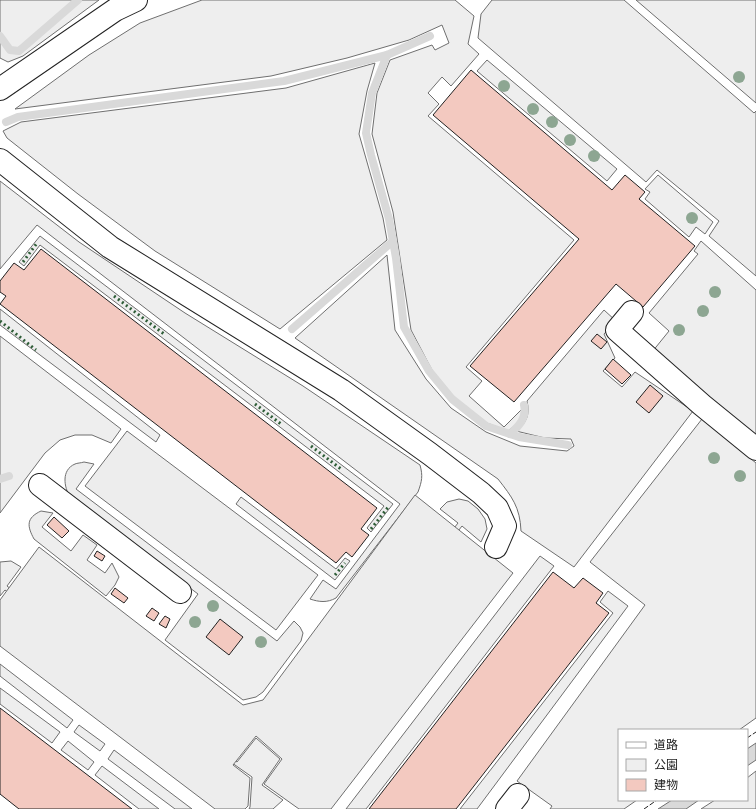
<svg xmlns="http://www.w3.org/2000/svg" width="756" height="809" viewBox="0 0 756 809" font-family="'PT Sans Narrow','Noto Sans JP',sans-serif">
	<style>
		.green { fill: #eee; stroke: #6f6f6f }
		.parking { fill: #ededed; stroke: #6f6f6f }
		.water { fill: #d9d9d9; stroke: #6f6f6f }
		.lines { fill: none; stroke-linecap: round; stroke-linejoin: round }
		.stream { stroke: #d9d9d9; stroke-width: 8 }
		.building { fill: #f3c9c0; stroke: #222 }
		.minor-casing { stroke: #222; stroke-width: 24 }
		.minor { stroke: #fff; stroke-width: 22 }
		.hedge { stroke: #2f5e38; stroke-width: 3; stroke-dasharray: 2 3; stroke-linecap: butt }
		.fence { stroke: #222; stroke-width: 1; stroke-dasharray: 5 2; stroke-linecap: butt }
		.tree { fill: #8da692 }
	</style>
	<rect width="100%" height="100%" fill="#fff"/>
	<g class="green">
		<polygon points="0,0 99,0 23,56 8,62 0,58"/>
		<path d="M202 0H455L474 16 468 44 479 54 451 86 442 77 428 93 439 104 428 116 574 240 466 367 482 381 469 396 504 427 522 409C522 420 517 424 508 431L487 423 454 397 432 370 411 330 393 212 372 134 377 93 390 60 432 45 435 50 449 43 442 25 409 40 347 58 271 76 15 109 89 55 140 23Z"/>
		<polygon points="637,0 756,0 756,103 636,0"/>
		<polygon points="487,60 617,169 607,181 477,71"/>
		<polygon points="375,63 367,91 359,134 383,218 387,240 280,329 155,251 78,194 7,138 3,131 21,122 286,88"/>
		<polygon points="658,175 713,222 705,234 696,227 689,237 645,199 650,192 645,189"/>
		<path d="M0 181 79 242 185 313 303 386 420 465C423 476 422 481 418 492L336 598C327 603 319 602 310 599L323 580 336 589 400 504 37 225 0 269Z"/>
		<polygon points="40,236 393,504 371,532 367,528 384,506 40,245 24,266 19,262"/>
		<polygon points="701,241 756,290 756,438 652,352 669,331 649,313 698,254 694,251"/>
		<path d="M387 255 395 330 426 379 451 408 486 432 520 446 567 451 574 446 571 439 545 438 516 431C527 423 530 414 527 401L604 310 616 321 604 334 615 358 603 371 622 387 635 372 693 411 574 567 521 531C520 507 512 497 498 479L295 338Z"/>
		<polygon points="0,309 160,435 156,442 0,325"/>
		<polygon points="0,336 121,429 111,443 92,435 75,435 60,440 45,453 0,513"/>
		<polygon points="702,419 756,463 756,718 739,730 619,730 619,800 637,800 624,809 550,809 552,806 517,781 645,605 590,562"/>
		<path d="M84 462 94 464 76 489 277 641 294 621 300 627 303 633 301 641 263 692 256 697 243 700 165 640 198 594 70 497C64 487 61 470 75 464 77 463 81 463 84 462Z"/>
		<polygon points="241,497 336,569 345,558 350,561 335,580 236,504"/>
		<polygon points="459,499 468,501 478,509 485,519 487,529 481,542 462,526 300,735 296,732 458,523 440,509 447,502"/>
		<path d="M41 511 53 513 42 527 71 551 83 535 97 545 87 560 105 573 112 563 119 577 115 585 106 596 34 539C27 526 26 518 41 511Z"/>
		<polygon points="540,556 554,566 366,809 346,809"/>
		<polygon points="11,561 21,567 7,586 237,762 256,738 280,759 262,785 283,800 273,809 249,809 250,807 252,777 235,765 5,590 0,596 0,562"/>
		<polygon points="608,591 628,606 477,809 460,809 613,613 600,602"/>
		<polygon points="0,664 73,720 67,728 0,676"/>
		<polygon points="0,688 60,732 52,743 0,704"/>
		<polygon points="79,725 105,744 100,751 74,732"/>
		<polygon points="68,741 94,762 88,770 61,750"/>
		<polygon points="114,750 192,809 175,809 108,759"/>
		<polygon points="102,766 159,809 139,809 95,775"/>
		<polygon points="756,771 756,809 701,809 715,800 747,800 747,778"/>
	</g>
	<g class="parking">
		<polygon points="492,0 624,0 754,113 756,111 756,276 709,236 719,221 657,170 646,182 478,38 481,14"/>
		<polygon points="127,431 318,575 276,630 85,486"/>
		<polygon points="415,495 513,573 331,809 299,809 264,784 282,759 256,736 233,765 250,778 248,806 245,809 215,809 0,646 0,600 39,547 243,705 263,700"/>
	</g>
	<g class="water">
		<polygon points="756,743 756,760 747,766 747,749"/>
		<polygon points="672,800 699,800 686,809 658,809"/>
	</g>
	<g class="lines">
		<g class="stream">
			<polyline points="0,36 10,50 19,51 78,0"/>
			<polyline points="387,55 372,93 366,133 371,155 389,219 396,258 404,327 429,371 452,399 486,426 519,437 568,445"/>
			<polyline points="6,122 18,117 284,81 387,55 430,36"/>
			<polyline points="292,329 393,241"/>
			<path d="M510 434C519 426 527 418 524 405"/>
			<polyline points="0,479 9,476"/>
		</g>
	</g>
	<g class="building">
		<polygon points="471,70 612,190 625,175 645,192 639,199 695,246 643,307 616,284 514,402 470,366 579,239 433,115"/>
		<polygon points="41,249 377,508 361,529 369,535 352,557 346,552 336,563 0,304 6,296 0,292 0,281 14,263 24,270"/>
		<polygon points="597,334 607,342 601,349 591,341"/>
		<polygon points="613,359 631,375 622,384 605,369"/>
		<polygon points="650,385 663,396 649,413 636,402"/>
		<polygon points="54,517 69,531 62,538 47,525"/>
		<polygon points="97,551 105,556 102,561 94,556"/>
		<polygon points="553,572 574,588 583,578 603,593 596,603 609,613 456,809 369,809"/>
		<polygon points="115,588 128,598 124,603 111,594"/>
		<polygon points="152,608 159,613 154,621 146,616"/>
		<polygon points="165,616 170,619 166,628 159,624"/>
		<polygon points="220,619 243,637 229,655 206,637"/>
		<polygon points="0,708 132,809 19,809 0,794"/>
	</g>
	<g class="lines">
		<defs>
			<g id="minor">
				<polyline points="0,89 115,10 136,0"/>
				<polyline points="0,160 110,247 341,390 430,454 481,493 497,508 505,526 496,547"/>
				<polyline points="632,312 617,330 702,405 756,449"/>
				<polyline points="40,485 180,592"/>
				<polyline points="507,809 518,795"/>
			</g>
		</defs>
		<use href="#minor" class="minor-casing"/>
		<use href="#minor" class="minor"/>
		<g class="hedge">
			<polyline points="23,262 37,243"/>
			<polyline points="114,296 164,334"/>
			<polyline points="0,321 36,350"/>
			<polyline points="255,404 281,424"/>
			<polyline points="311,446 341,469"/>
			<polyline points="371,529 389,506"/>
			<polyline points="335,575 345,563"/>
		</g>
		<g class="fence">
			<polyline points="747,738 756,732"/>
			<polyline points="644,809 657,800"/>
		</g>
	</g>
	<g class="tree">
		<circle cx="739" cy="77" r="6"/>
		<circle cx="504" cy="86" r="6"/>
		<circle cx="533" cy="109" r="6"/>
		<circle cx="552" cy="122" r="6"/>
		<circle cx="570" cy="140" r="6"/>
		<circle cx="594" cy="156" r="6"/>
		<circle cx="692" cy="218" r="6"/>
		<circle cx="715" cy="292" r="6"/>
		<circle cx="703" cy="311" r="6"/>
		<circle cx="679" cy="330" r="6"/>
		<circle cx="714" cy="458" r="6"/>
		<circle cx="740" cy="476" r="6"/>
		<circle cx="213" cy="606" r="6"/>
		<circle cx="195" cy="622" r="6"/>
		<circle cx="261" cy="642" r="6"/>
	</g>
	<rect x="618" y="729" width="130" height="72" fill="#ffffff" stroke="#a7a7a7"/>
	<rect x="626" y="742" width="20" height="6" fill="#ffffff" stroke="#a7a7a7"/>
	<text x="654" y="749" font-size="12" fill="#222222">道路</text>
	<rect x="626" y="759" width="20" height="12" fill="#eeeeee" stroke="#a7a7a7"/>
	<text x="654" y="769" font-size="12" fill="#222222">公園</text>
	<rect x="626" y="779" width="20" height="12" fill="#f3c9c0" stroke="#a7a7a7"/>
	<text x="654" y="789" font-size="12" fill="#222222">建物</text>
</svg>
